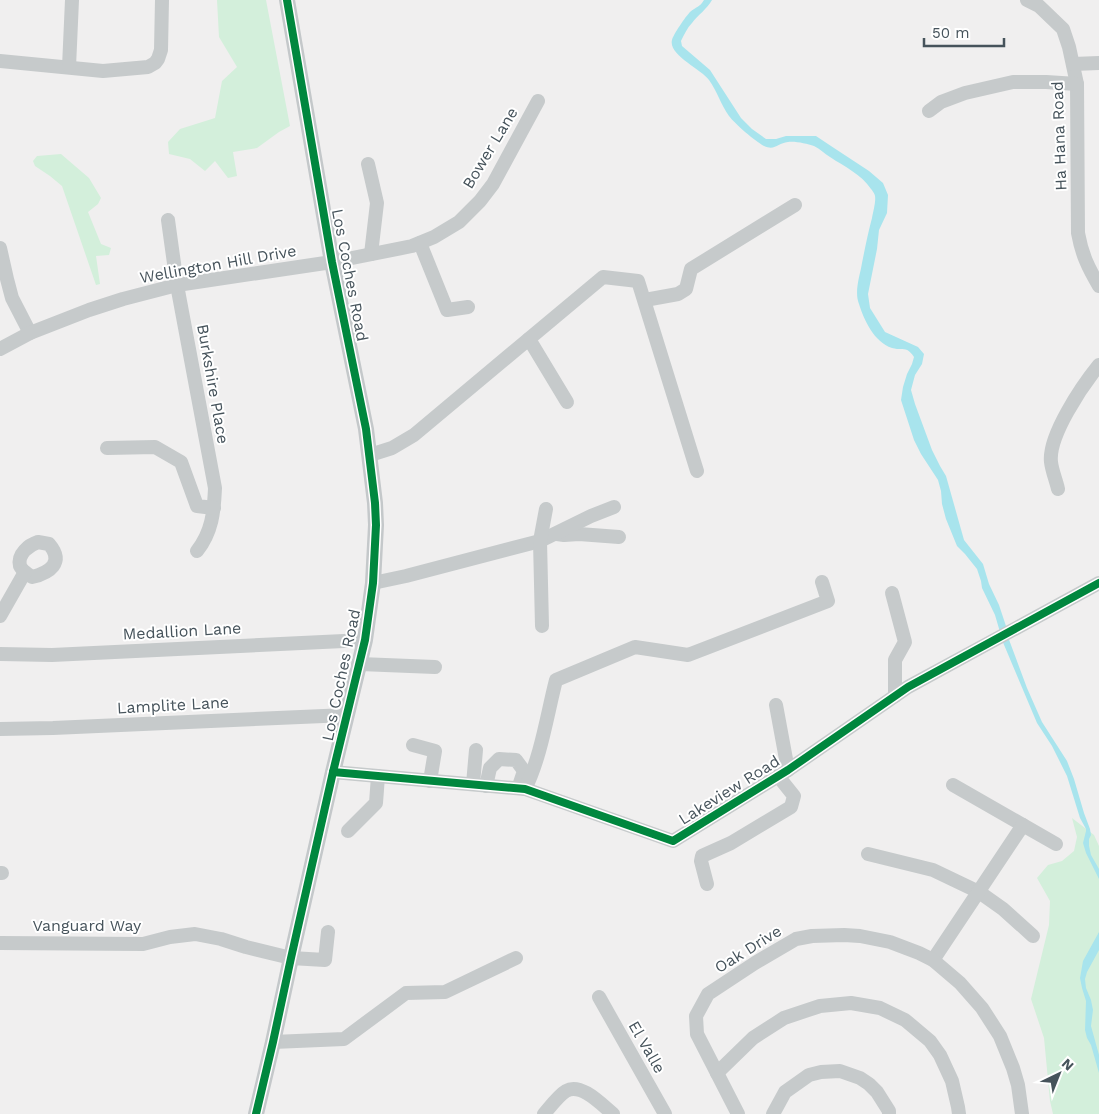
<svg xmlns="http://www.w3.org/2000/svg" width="1099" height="1114" viewBox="0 0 1099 1114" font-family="'Work Sans',sans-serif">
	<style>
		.green { fill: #d3efdb }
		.water { fill: #a8e4ed }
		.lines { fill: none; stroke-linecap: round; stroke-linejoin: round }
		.minor { stroke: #c6cacb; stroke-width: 14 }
		.major { stroke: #c4c8ca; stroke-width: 16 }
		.cycleway-casing { stroke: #fff; stroke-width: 11 }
		.cycleway { stroke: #00873e; stroke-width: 8 }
		.labels { text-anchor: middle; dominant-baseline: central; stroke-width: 4; stroke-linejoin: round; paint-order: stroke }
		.street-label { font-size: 16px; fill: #46535b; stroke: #fff }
	</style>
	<rect width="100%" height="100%" fill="#f0efef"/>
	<g class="green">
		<polygon points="217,0 266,0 290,126 279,132 257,148 233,152 237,176 228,178 215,161 205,171 190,159 169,154 168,142 180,129 215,118 222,81 237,67 219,37"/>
		<polygon points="61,154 89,178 101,198 98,204 88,212 101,244 111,248 109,255 96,256 100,284 96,285 62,186 50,176 35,166 33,161 37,156"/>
		<polygon points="1072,818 1094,835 1099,846 1099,1114 1053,1114 1050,1101 1044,1038 1031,999 1049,925 1050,901 1037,878 1048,865 1062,861 1074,851 1077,837"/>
	</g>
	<g class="water">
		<path d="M704 0H712C707 9 698 15 692 23 687 28 684 35 681 41L682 46 710 70 741 118 752 129 766 139H776L786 136H816L834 148 869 171 883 183 888 195 887 213 879 230 877 249 868 294 870 308 885 332 918 347 924 354 922 364 915 375 911 390 915 404 932 450 940 466 946 476 964 540 983 564 989 584 999 605 1007 629 1000 632 995 615 982 588 981 581 977 569 965 554 957 546 946 519 942 504 941 491 938 480 921 454 914 440 901 400 903 387 907 374 912 364 914 357C906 345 903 351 892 348 874 342 864 320 859 304 854 291 860 276 862 263 865 248 868 233 872 218 873 212 876 202 875 196 875 194 872 190 871 189 861 174 845 167 830 157 825 154 820 149 814 146 807 144 796 141 788 142 778 143 775 151 764 146 755 141 735 124 729 116 721 105 717 91 709 80 701 69 668 55 672 40 673 35 686 16 690 12 696 7 700 7 704 0Z"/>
		<polygon points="1008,637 1027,688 1042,722 1067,761 1074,779 1084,813 1090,829 1091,835 1089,839 1089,846 1091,855 1099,869 1099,879 1086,853 1083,843 1086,831 1086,829 1080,818 1067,776 1052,746 1037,723 1002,640"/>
		<polygon points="1099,932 1099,950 1087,972 1085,979 1086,988 1091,1000 1093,1010 1091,1026 1099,1055 1099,1073 1091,1045 1087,1038 1085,1030 1086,1001 1082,988 1080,978 1083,961"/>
	</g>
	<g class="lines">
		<g class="minor">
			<path d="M1027 0 1039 6 1063 29 1069 47 1077 84 1078 233C1082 255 1088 267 1099 286"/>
			<polyline points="0,61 103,71 148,67 155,63 158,59 161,50 162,0"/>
			<polyline points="1073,64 1099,63"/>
			<polyline points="69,67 72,0"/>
			<polyline points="929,111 941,102 965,93 1013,82 1046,82 1077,84"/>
			<polyline points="368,164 377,203 371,254"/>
			<path d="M168 220 177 285 215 488C214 512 212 532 197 551"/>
			<polyline points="420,243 447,310 468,307"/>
			<polyline points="0,248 7,279 12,298 30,333"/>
			<polyline points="645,300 678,294 686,289 691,269 795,205"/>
			<polyline points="529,339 567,402"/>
			<polyline points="0,349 30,333 89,310 123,299 177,285 332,262 412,246 434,237 459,222 480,201 493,184 538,101"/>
			<polyline points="107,448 155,447 181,462 197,506 214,508"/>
			<polyline points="370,455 392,448 414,435 603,277 638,281 697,471"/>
			<path d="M1058 489C1056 480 1052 471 1051 462 1048 436 1082 386 1099 365"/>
			<polyline points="557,534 564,535 579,534 619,537"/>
			<path d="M38 542 49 544C65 563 49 573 32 577 28 574 22 571 20 566 17 554 29 545 38 542Z"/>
			<polyline points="373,583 406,576 540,541 591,516 614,507"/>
			<polyline points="892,593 905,642 895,660 895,696"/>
			<polyline points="0,616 25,572"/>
			<polyline points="542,626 540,541 546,509"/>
			<polyline points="0,654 52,655 365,640"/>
			<polyline points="360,664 435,667"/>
			<polyline points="776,705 788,770"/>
			<polyline points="0,729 53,728 347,715"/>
			<polyline points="413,745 435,751 430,781"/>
			<polyline points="333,772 525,789 673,841 788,770 908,687 1099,583"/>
			<polyline points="473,784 476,750"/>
			<polyline points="953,785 1056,844"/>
			<polyline points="486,786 490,768 499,759 516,760 524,771 519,786"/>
			<path d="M525 789C541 757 547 715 556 680L635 647 688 655 828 601 822 582"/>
			<polyline points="348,831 376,803 378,776"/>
			<polyline points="868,854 933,870 979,892 1003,909 1033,936"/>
			<polyline points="0,873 2,873"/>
			<polyline points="707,884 701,861 702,856 731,843 791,807 794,796 778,776"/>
			<polyline points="0,943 143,944 170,937 195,934 221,939 246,947 291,958 325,960 328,932"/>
			<polyline points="933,960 1023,825"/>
			<polyline points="599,997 665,1114"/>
			<polyline points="273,1042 344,1039 406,993 445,992 516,958"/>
			<polyline points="717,1073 753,1038 784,1018 820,1006 851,1003 880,1008 905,1020 930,1041 940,1055 952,1081 958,1107 959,1114"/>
			<path d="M544 1114C550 1107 559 1095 566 1091 581 1082 602 1105 613 1114"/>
			<polyline points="738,1114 697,1034 696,1016 708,994 755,963 796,939 812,936 844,935 860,936 890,942 919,953 933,960 960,983 982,1008 1000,1036 1013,1068 1018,1085 1022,1114"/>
			<polyline points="773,1114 785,1092 809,1075 821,1072 840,1071 860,1078 869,1084 877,1092 889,1111 889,1114"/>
		</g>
		<polyline class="major" points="256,1114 273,1042 291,958 333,772 365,640 373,583 376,525 375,503 366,429 332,262 287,0"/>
		<defs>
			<g id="cycleway">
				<polyline points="333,772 525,789 673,841 788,770 908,687 1099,583"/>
				<polyline points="256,1114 273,1042 291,958 333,772 365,640 373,583 376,525 375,503 366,429 332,262 287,0"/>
			</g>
		</defs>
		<use href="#cycleway" class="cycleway-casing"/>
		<use href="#cycleway" class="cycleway"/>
	</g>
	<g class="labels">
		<g class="street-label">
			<text transform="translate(1059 136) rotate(-92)">Ha Hana Road</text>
			<text transform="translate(490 148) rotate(-59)">Bower Lane</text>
			<text transform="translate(218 264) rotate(-10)">Wellington Hill Drive</text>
			<text transform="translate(350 275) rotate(79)">Los Coches Road</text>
			<text transform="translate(213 384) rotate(80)">Burkshire Place</text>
			<text transform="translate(182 631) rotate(-3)">Medallion Lane</text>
			<text transform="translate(341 675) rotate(-78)">Los Coches Road</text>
			<text transform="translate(173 705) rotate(-3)">Lamplite Lane</text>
			<text transform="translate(729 790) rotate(-32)">Lakeview Road</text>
			<text x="87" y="925">Vanguard Way</text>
			<text transform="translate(748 949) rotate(-32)">Oak Drive</text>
			<text transform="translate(647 1047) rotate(60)">El Valle</text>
		</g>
	</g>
	<g transform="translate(1059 1074) rotate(43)" stroke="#ffffff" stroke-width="4" paint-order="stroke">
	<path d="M0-4L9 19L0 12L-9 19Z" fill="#46535b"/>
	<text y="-8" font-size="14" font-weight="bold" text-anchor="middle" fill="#46535b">N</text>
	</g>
	<path d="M924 38v8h80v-8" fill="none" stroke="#46535b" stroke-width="2.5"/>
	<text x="932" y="38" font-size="15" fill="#46535b" stroke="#ffffff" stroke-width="4" paint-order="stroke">50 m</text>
</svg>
